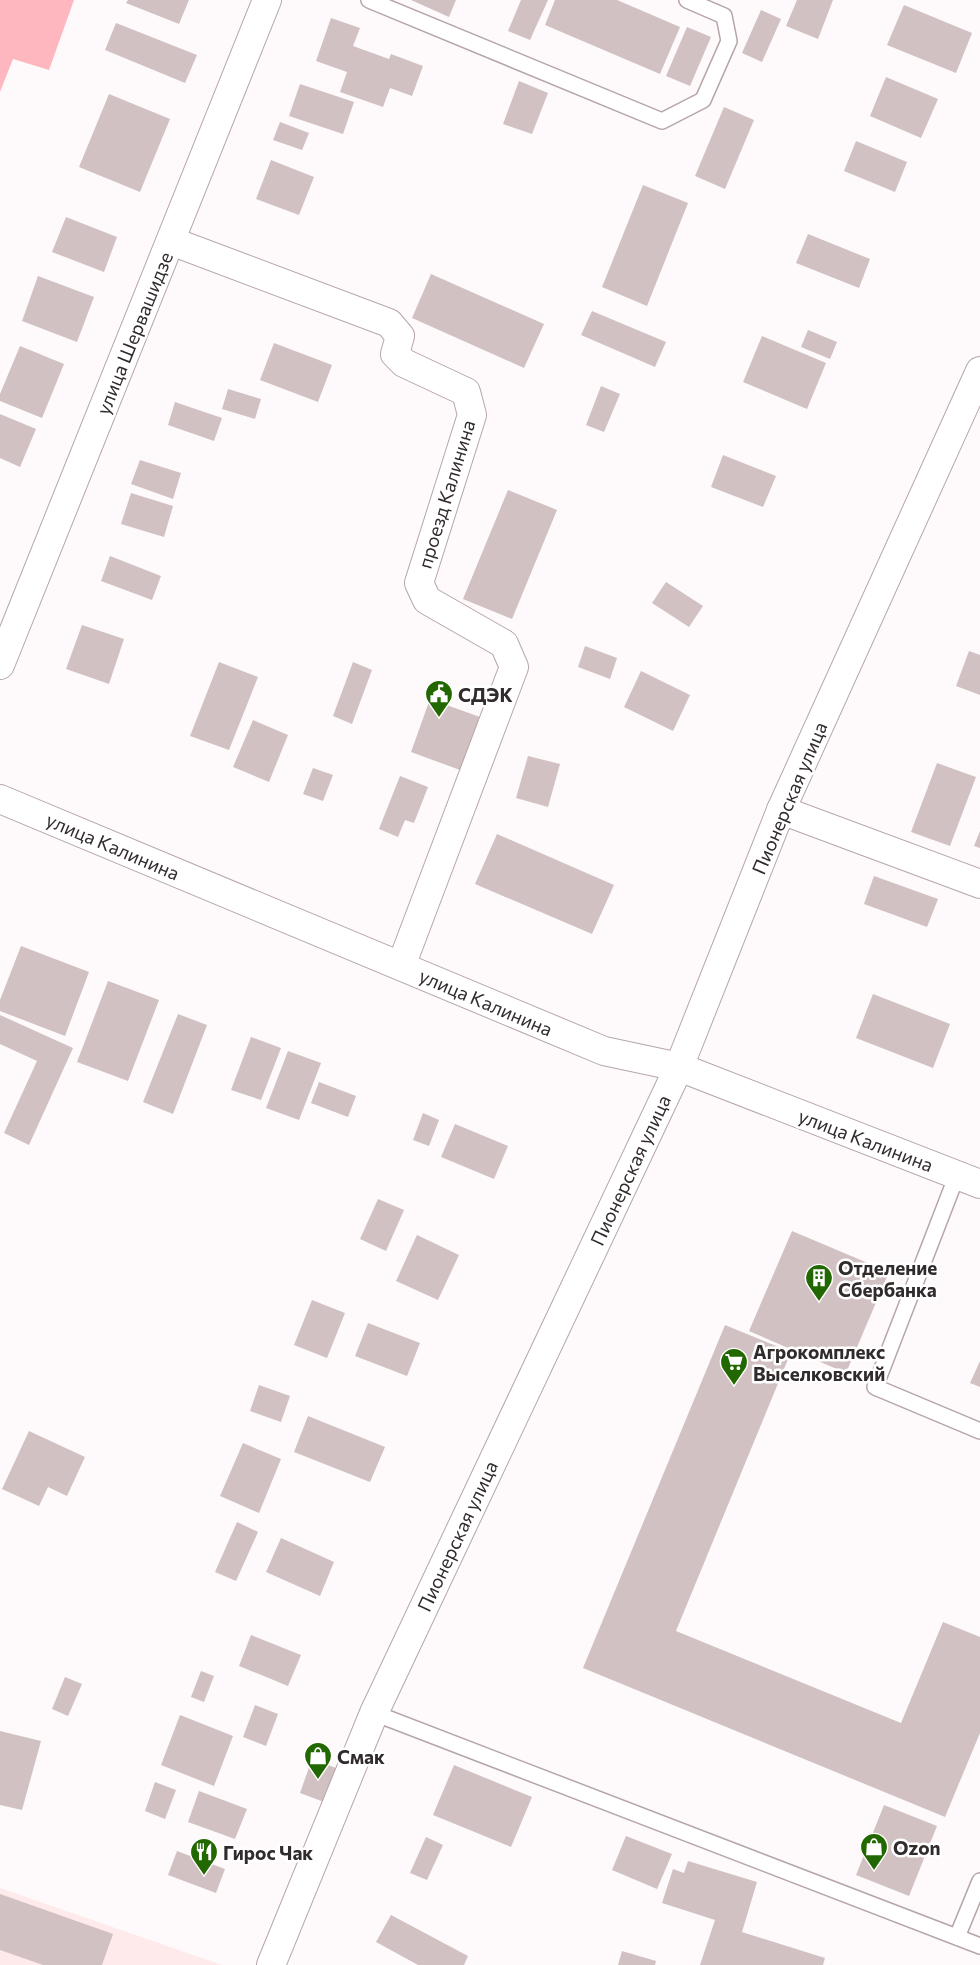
<svg xmlns="http://www.w3.org/2000/svg" width="980" height="1965" viewBox="0 0 980 1965" font-family="Commissioner,sans-serif">
	<style>
		.built { fill: #ffeaeb }
		.green { fill: #ffb7bf }
		.building { fill: #d1c1c2 }
		.lines { fill: none; stroke-linecap: round; stroke-linejoin: round }
		.lane-casing { stroke: #b6a6a7; stroke-width: 18 }
		.street-casing { stroke: #b6a6a7; stroke-width: 30 }
		.secondary-casing { stroke: #b6a6a7; stroke-width: 30 }
		.lane { stroke: #fff; stroke-width: 15 }
		.street { stroke: #fff; stroke-width: 28 }
		.secondary { stroke: #fff; stroke-width: 28 }
		.labels { text-anchor: middle; dominant-baseline: central; stroke-width: 5; stroke-linejoin: round; paint-order: stroke }
		.street-label { font-size: 19px; fill: #312b2c; stroke: #fff }
		.poi-label { font-size: 19px; font-weight: bold; fill: #312b2c; stroke: #fff; text-anchor: start }
	</style>
	<rect width="100%" height="100%" fill="#fefafb"/>
	<polygon class="built" points="0,1888 222,1965 0,1965"/>
	<polygon class="green" points="0,0 74,0 49,70 13,59 0,92"/>
	<g class="building">
		<polygon points="128,0 189,0 179,24 126,3"/>
		<polygon points="411,0 456,0 449,17"/>
		<polygon points="521,0 548,0 530,40 508,31"/>
		<polygon points="555,0 617,0 680,27 660,74 545,25"/>
		<polygon points="797,0 833,0 818,39 786,26"/>
		<polygon points="904,5 972,33 956,73 887,45"/>
		<polygon points="761,10 781,19 762,62 742,53"/>
		<polygon points="331,18 360,28 353,46 389,59 391,54 423,66 412,96 390,88 383,107 340,92 347,72 316,61"/>
		<polygon points="116,23 197,55 185,83 105,50"/>
		<polygon points="687,27 711,37 690,86 666,76"/>
		<polygon points="886,77 938,99 921,138 870,116"/>
		<polygon points="519,81 548,93 532,134 503,124"/>
		<polygon points="300,84 354,102 343,134 289,116"/>
		<polygon points="109,94 170,119 140,192 79,167"/>
		<polygon points="724,107 754,120 725,189 695,176"/>
		<polygon points="280,122 309,133 302,150 273,140"/>
		<polygon points="856,141 907,162 895,192 844,171"/>
		<polygon points="271,160 314,177 299,215 256,199"/>
		<polygon points="643,185 688,203 647,306 602,287"/>
		<polygon points="66,217 117,237 104,272 52,252"/>
		<polygon points="808,234 870,259 859,288 796,263"/>
		<polygon points="431,274 544,324 524,368 412,318"/>
		<polygon points="38,276 94,297 77,342 22,321"/>
		<polygon points="592,311 666,342 655,367 581,335"/>
		<polygon points="808,330 837,342 830,359 801,347"/>
		<polygon points="762,336 826,363 807,409 743,382"/>
		<polygon points="274,343 332,365 318,402 260,380"/>
		<polygon points="20,346 64,364 42,418 0,401 0,394"/>
		<polygon points="601,386 620,394 604,432 586,425"/>
		<polygon points="228,389 261,399 255,419 222,409"/>
		<polygon points="175,402 222,418 214,441 168,425"/>
		<polygon points="0,414 36,429 20,467 0,458"/>
		<polygon points="723,455 776,476 763,507 711,487"/>
		<polygon points="140,460 181,473 173,499 131,484"/>
		<polygon points="508,490 557,510 512,619 463,599"/>
		<polygon points="131,493 173,506 164,537 121,524"/>
		<polygon points="110,556 161,576 152,600 101,581"/>
		<polygon points="666,582 703,606 689,627 652,603"/>
		<polygon points="82,625 124,639 109,684 66,669"/>
		<polygon points="585,646 617,658 610,679 578,667"/>
		<polygon points="969,651 980,655 980,695 956,686"/>
		<polygon points="219,662 258,677 229,750 190,736"/>
		<polygon points="353,662 372,670 352,724 333,716"/>
		<polygon points="641,671 690,695 673,731 624,707"/>
		<polygon points="430,699 480,717 460,770 411,752"/>
		<polygon points="253,720 288,735 269,782 233,767"/>
		<polygon points="528,756 560,764 548,807 516,798"/>
		<polygon points="937,763 976,777 950,846 911,832"/>
		<polygon points="313,768 333,775 323,801 303,794"/>
		<polygon points="400,776 428,787 414,823 405,820 398,837 379,829"/>
		<polygon points="980,831 980,848 974,846"/>
		<polygon points="497,834 614,885 592,934 475,884"/>
		<polygon points="874,876 938,899 927,927 864,904"/>
		<polygon points="21,946 89,972 65,1036 0,1011 0,1000"/>
		<polygon points="108,981 159,1000 128,1081 77,1062"/>
		<polygon points="873,994 950,1024 933,1068 856,1038"/>
		<polygon points="178,1014 207,1025 173,1114 143,1102"/>
		<polygon points="0,1015 73,1048 29,1145 4,1133 37,1061 0,1044"/>
		<polygon points="251,1037 281,1048 261,1100 231,1090"/>
		<polygon points="288,1051 321,1063 299,1120 266,1108"/>
		<polygon points="319,1082 356,1096 348,1117 311,1103"/>
		<polygon points="423,1113 439,1120 429,1146 413,1140"/>
		<polygon points="455,1124 508,1146 494,1179 441,1157"/>
		<polygon points="378,1199 404,1210 386,1251 360,1239"/>
		<polygon points="792,1231 889,1272 846,1373 749,1331"/>
		<polygon points="417,1235 459,1255 438,1300 396,1281"/>
		<polygon points="312,1300 345,1313 327,1358 294,1345"/>
		<polygon points="368,1323 420,1343 407,1376 355,1356"/>
		<polygon points="725,1325 791,1352 676,1631 901,1723 943,1622 980,1637 980,1733 945,1817 583,1668"/>
		<polygon points="980,1361 980,1387 970,1383"/>
		<polygon points="259,1385 290,1396 281,1422 250,1411"/>
		<polygon points="308,1416 385,1447 370,1482 294,1452"/>
		<polygon points="29,1431 85,1457 67,1496 48,1487 39,1506 2,1489"/>
		<polygon points="243,1443 281,1459 259,1513 220,1496"/>
		<polygon points="237,1522 258,1532 236,1581 215,1572"/>
		<polygon points="281,1538 334,1562 320,1596 266,1572"/>
		<polygon points="251,1635 301,1655 288,1686 239,1666"/>
		<polygon points="201,1671 214,1676 204,1702 191,1697"/>
		<polygon points="65,1677 82,1684 68,1716 52,1709"/>
		<polygon points="255,1705 278,1714 266,1746 243,1737"/>
		<polygon points="180,1715 233,1736 214,1786 161,1765"/>
		<polygon points="0,1731 41,1741 22,1810 0,1805"/>
		<polygon points="312,1759 336,1768 324,1802 300,1793"/>
		<polygon points="454,1765 532,1797 511,1847 433,1815"/>
		<polygon points="155,1782 176,1790 165,1819 145,1811"/>
		<polygon points="199,1791 247,1809 235,1839 188,1822"/>
		<polygon points="884,1805 937,1826 909,1896 856,1875"/>
		<polygon points="626,1836 672,1854 657,1889 612,1870"/>
		<polygon points="426,1837 443,1845 427,1880 410,1873"/>
		<polygon points="177,1851 225,1869 216,1893 168,1875"/>
		<polygon points="688,1861 757,1882 742,1932 825,1958 823,1965 700,1965 715,1920 662,1903 673,1869 684,1873"/>
		<polygon points="0,1894 113,1934 102,1965 43,1965 0,1950"/>
		<polygon points="391,1915 468,1956 464,1965 418,1965 376,1942"/>
		<polygon points="622,1951 656,1961 655,1965 618,1965"/>
	</g>
	<g class="lines">
		<defs>
			<g id="lane">
				<polyline points="369,0 662,121 703,100 729,41 724,16 687,0"/>
				<polyline points="957,1175 875,1387 980,1431"/>
				<polyline points="374,1713 980,1946"/>
				<polyline points="957,1937 980,1881"/>
			</g>
			<g id="street">
				<polyline points="171,241 389,323 400,336 395,354 404,363 466,392 472,415 419,583 427,600 504,644 514,667 401,966"/>
				<polyline points="0,665 267,0"/>
				<polyline points="781,810 980,884"/>
			</g>
			<g id="secondary">
				<polyline points="0,799 604,1051 679,1067 980,1184"/>
				<polyline points="271,1965 374,1713 679,1067 781,810 980,371"/>
			</g>
		</defs>
		<use href="#lane" class="lane-casing"/>
		<use href="#street" class="street-casing"/>
		<use href="#secondary" class="secondary-casing"/>
		<use href="#lane" class="lane"/>
		<use href="#street" class="street"/>
		<use href="#secondary" class="secondary"/>
	</g>
	<defs>
		<symbol id="civic-pin" viewBox="-11 -11 22 30"><path d="M0 17L-7.5 6A9.5 9.5 0 1 1 7.5 6Z" fill="#216800" stroke="#fff"/><path d="M-.6-6.5H3V-4.5H.6V-3L4-1V1h2V6H-6V1h2V-1L-.6-3ZM-1.2 2.5V6h2.4V2.5Z" fill="#fff"/></symbol>
		<symbol id="building-pin" viewBox="-11 -11 22 30"><path d="M0 17L-7.5 6A9.5 9.5 0 1 1 7.5 6Z" fill="#216800" stroke="#fff"/><path d="M-4-6H4V6H1V3H-1V6H-4ZM-2.5-4.3h1.7v1.8h-1.7ZM.8-4.3h1.7v1.8H.8ZM-2.5-1h1.7V.8h-1.7ZM.8-1h1.7V.8H.8Z" fill="#fff"/></symbol>
		<symbol id="supermarket-pin" viewBox="-11 -11 22 30"><path d="M0 17L-7.5 6A9.5 9.5 0 1 1 7.5 6Z" fill="#216800" stroke="#fff"/><path d="M-6-5.5h2.5l.6 2H6L4.5 2H-2.5L-4.4-4H-6ZM-1.5 3.2a1.3 1.3 0 1 0 .1 0ZM3 3.2a1.3 1.3 0 1 0 .1 0Z" fill="#fff"/></symbol>
		<symbol id="shop-pin" viewBox="-11 -11 22 30"><path d="M0 17L-7.5 6A9.5 9.5 0 1 1 7.5 6Z" fill="#216800" stroke="#fff"/><path d="M-5-2.5h2.3a2.7 3.5 0 0 1 5.4 0H5L5.5 6h-11ZM-1.5-2.5h3a1.5 2.3 0 0 0-3 0Z" fill="#fff"/></symbol>
		<symbol id="restaurant-pin" viewBox="-11 -11 22 30"><path d="M0 17L-7.5 6A9.5 9.5 0 1 1 7.5 6Z" fill="#216800" stroke="#fff"/><path d="M-5-6h1v4h1v-4h1v4h1v-4h1v5L-1.5 .5V6h-2V.5L-5-1ZM5-6V6H3V1.5H1.5Q1.5-4 5-6Z" fill="#fff"/></symbol>
	</defs>
	<g fill-rule="evenodd">
		<use href="#civic-pin" x="423" y="678" width="32" height="43"/>
		<use href="#building-pin" x="803" y="1262" width="32" height="43"/>
		<use href="#supermarket-pin" x="718" y="1346" width="32" height="43"/>
		<use href="#shop-pin" x="302" y="1740" width="32" height="43"/>
		<use href="#shop-pin" x="858" y="1831" width="32" height="43"/>
		<use href="#restaurant-pin" x="188" y="1836" width="32" height="43"/>
	</g>
	<g class="labels">
		<g class="street-label">
			<text transform="translate(134 333) rotate(-68)">улица Шервашидзе</text>
			<text transform="translate(446 494) rotate(-73)">проезд Калинина</text>
			<text transform="translate(789 798) rotate(-67)">Пионерская улица</text>
			<text transform="translate(113 846) rotate(23)">улица Калинина</text>
			<text transform="translate(486 1002) rotate(23)">улица Калинина</text>
			<text transform="translate(866 1140) rotate(21)">улица Калинина</text>
			<text transform="translate(630 1170) rotate(-65)">Пионерская улица</text>
			<text transform="translate(457 1536) rotate(-65)">Пионерская улица</text>
		</g>
		<g class="poi-label">
			<text x="458" y="694">СДЭК</text>
			<text x="838" y="1267">Отделение<tspan x="838" dy="22">Сбербанка</tspan></text>
			<text x="753" y="1351">Агрокомплекс<tspan x="753" dy="22">Выселковский</tspan></text>
			<text x="337" y="1756">Смак</text>
			<text x="893" y="1847">Ozon</text>
			<text x="223" y="1852">Гирос Чак</text>
		</g>
	</g>
</svg>
